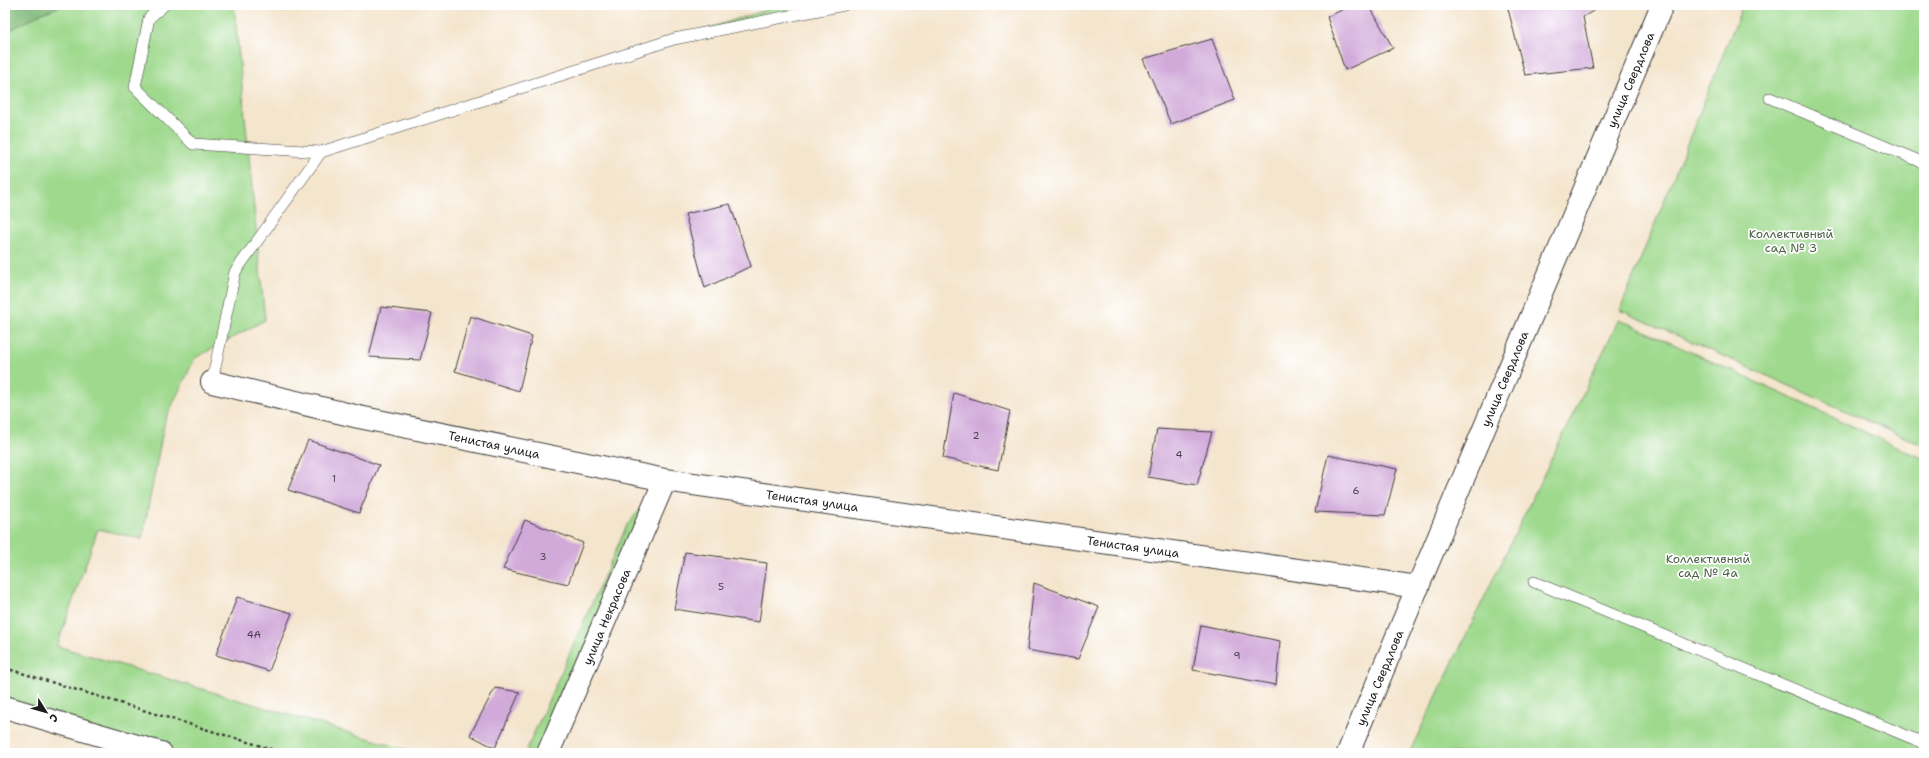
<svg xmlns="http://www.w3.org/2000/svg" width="1929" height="758" viewBox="0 0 1929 758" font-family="'Shantell Sans',sans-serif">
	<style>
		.green { fill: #9ed98d; stroke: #5d7a54 }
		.forest { fill: #7eb978; stroke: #4d6a4a }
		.building { fill: #d2aada }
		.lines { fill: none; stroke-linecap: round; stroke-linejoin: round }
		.lane-casing { stroke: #3c3a37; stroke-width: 12 }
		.street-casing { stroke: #3c3a37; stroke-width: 24 }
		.secondary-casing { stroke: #3c3a37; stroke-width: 24 }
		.path { stroke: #3c3a37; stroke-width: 2.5; stroke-dasharray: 3 3; stroke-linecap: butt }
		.lane { stroke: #fff; stroke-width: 11 }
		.street { stroke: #fff; stroke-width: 22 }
		.secondary { stroke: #fff; stroke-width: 22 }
		.labels { text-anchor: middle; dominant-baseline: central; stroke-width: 3.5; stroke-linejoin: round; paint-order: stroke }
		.number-label { font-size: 10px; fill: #4a404c }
		.street-label { font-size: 12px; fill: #1c1c1c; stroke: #fff }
		.park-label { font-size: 12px; fill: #4a5e44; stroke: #fff }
	</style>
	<rect width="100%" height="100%" fill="#fff"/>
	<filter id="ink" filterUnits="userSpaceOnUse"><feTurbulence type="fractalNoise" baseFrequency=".025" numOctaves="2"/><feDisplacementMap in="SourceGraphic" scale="8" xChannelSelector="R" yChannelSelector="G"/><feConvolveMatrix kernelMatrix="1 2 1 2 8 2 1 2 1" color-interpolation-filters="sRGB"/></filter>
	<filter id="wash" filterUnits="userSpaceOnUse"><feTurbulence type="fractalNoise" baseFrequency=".012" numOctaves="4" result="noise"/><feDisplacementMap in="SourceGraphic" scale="16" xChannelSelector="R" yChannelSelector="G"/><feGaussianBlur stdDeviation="0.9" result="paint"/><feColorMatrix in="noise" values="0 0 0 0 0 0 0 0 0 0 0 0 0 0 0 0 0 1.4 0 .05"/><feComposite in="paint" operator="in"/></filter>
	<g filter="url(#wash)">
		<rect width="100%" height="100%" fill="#f4e5cd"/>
		<g class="green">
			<polygon points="64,5 234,5 265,320 195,358 165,420 142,539 98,529 57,646 418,753 161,753 5,707 5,33 42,13"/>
			<polygon points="782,5 844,5 674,39"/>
			<polygon points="1743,5 1924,5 1924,446 1620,310"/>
			<polygon points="1619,319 1924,459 1924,753 1409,753"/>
			<polygon points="665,480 548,753 525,753 627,525"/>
		</g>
		<polygon class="forest" points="5,5 64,5 42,13 5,33"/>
		<g id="blocks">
			<g class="building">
				<polygon points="1352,5 1369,5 1393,48 1345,70 1327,17"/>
				<polygon points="1507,5 1603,5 1583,17 1593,68 1525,75"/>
				<polygon points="1212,39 1235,100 1171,124 1143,59"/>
				<polygon points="730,204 751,266 705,288 685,214"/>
				<polygon points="381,307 432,313 420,360 369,357"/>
				<polygon points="470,316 532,336 519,391 455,371"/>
				<polygon points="954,393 1010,411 998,470 943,458"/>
				<polygon points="1157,429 1212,432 1197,485 1148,477"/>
				<polygon points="308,440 379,465 359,513 288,490"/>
				<polygon points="1328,455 1397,469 1385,515 1315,512"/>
				<polygon points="525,520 583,543 568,584 503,569"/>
				<polygon points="685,552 767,563 759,622 674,609"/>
				<polygon points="1034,583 1099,607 1078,659 1027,650"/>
				<polygon points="237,597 292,613 269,671 216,655"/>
				<polygon points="1201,625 1280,641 1276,685 1193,670"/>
				<polygon points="495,688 520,692 495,748 470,735"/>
			</g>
		</g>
	</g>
	<g filter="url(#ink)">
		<use href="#blocks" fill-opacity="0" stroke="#3c3a37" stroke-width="1"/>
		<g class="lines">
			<defs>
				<g id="lane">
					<polyline points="164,5 149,18 135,87 193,144 321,152 674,39 844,5"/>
					<polyline points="1770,98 1924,163"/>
					<polyline points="212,382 235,272 321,152"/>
					<polyline points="1534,582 1924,743"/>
				</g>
				<g id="street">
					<polyline points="212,382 359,417 665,480 1418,587"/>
					<polyline points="548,753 665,480"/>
					<polyline points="1348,753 1662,5"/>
				</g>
				<polyline id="secondary" points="5,707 161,753"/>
			</defs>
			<use href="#lane" class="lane-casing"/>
			<use href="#street" class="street-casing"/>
			<use href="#secondary" class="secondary-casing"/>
			<polyline class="path" points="5,668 284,753"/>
			<use href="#lane" class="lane"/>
			<use href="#street" class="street"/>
			<use href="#secondary" class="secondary"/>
		</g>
	</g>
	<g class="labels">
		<g class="number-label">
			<text x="976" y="435">2</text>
			<text x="1179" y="454">4</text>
			<text x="334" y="478">1</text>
			<text x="1356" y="490">6</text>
			<text x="543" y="556">3</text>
			<text x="721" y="586">5</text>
			<text x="254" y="634">4А</text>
			<text x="1237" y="655">9</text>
		</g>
		<g class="street-label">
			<text transform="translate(1631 80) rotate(-67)">улица Свердлова</text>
			<text transform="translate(1505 379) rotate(-67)">улица Свердлова</text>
			<text transform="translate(494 445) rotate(12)">Тенистая улица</text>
			<text transform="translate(812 501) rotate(8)">Тенистая улица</text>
			<text transform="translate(1133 547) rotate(8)">Тенистая улица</text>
			<text transform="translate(607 617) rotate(-67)">улица Некрасова</text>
			<text transform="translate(1380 678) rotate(-67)">улица Свердлова</text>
		</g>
		<g class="park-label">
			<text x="1791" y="234">Коллективный<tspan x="1791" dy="14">сад № 3</tspan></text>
			<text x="1708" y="559">Коллективный<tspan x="1708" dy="14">сад № 4а</tspan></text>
		</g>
	</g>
	<rect width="1929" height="758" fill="none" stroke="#fff" stroke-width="20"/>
	<g transform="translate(46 712) rotate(127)" stroke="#ffffff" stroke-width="3" paint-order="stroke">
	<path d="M0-3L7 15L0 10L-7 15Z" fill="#1c1c1c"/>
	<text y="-6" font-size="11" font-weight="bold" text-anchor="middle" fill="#1c1c1c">С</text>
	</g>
</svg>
